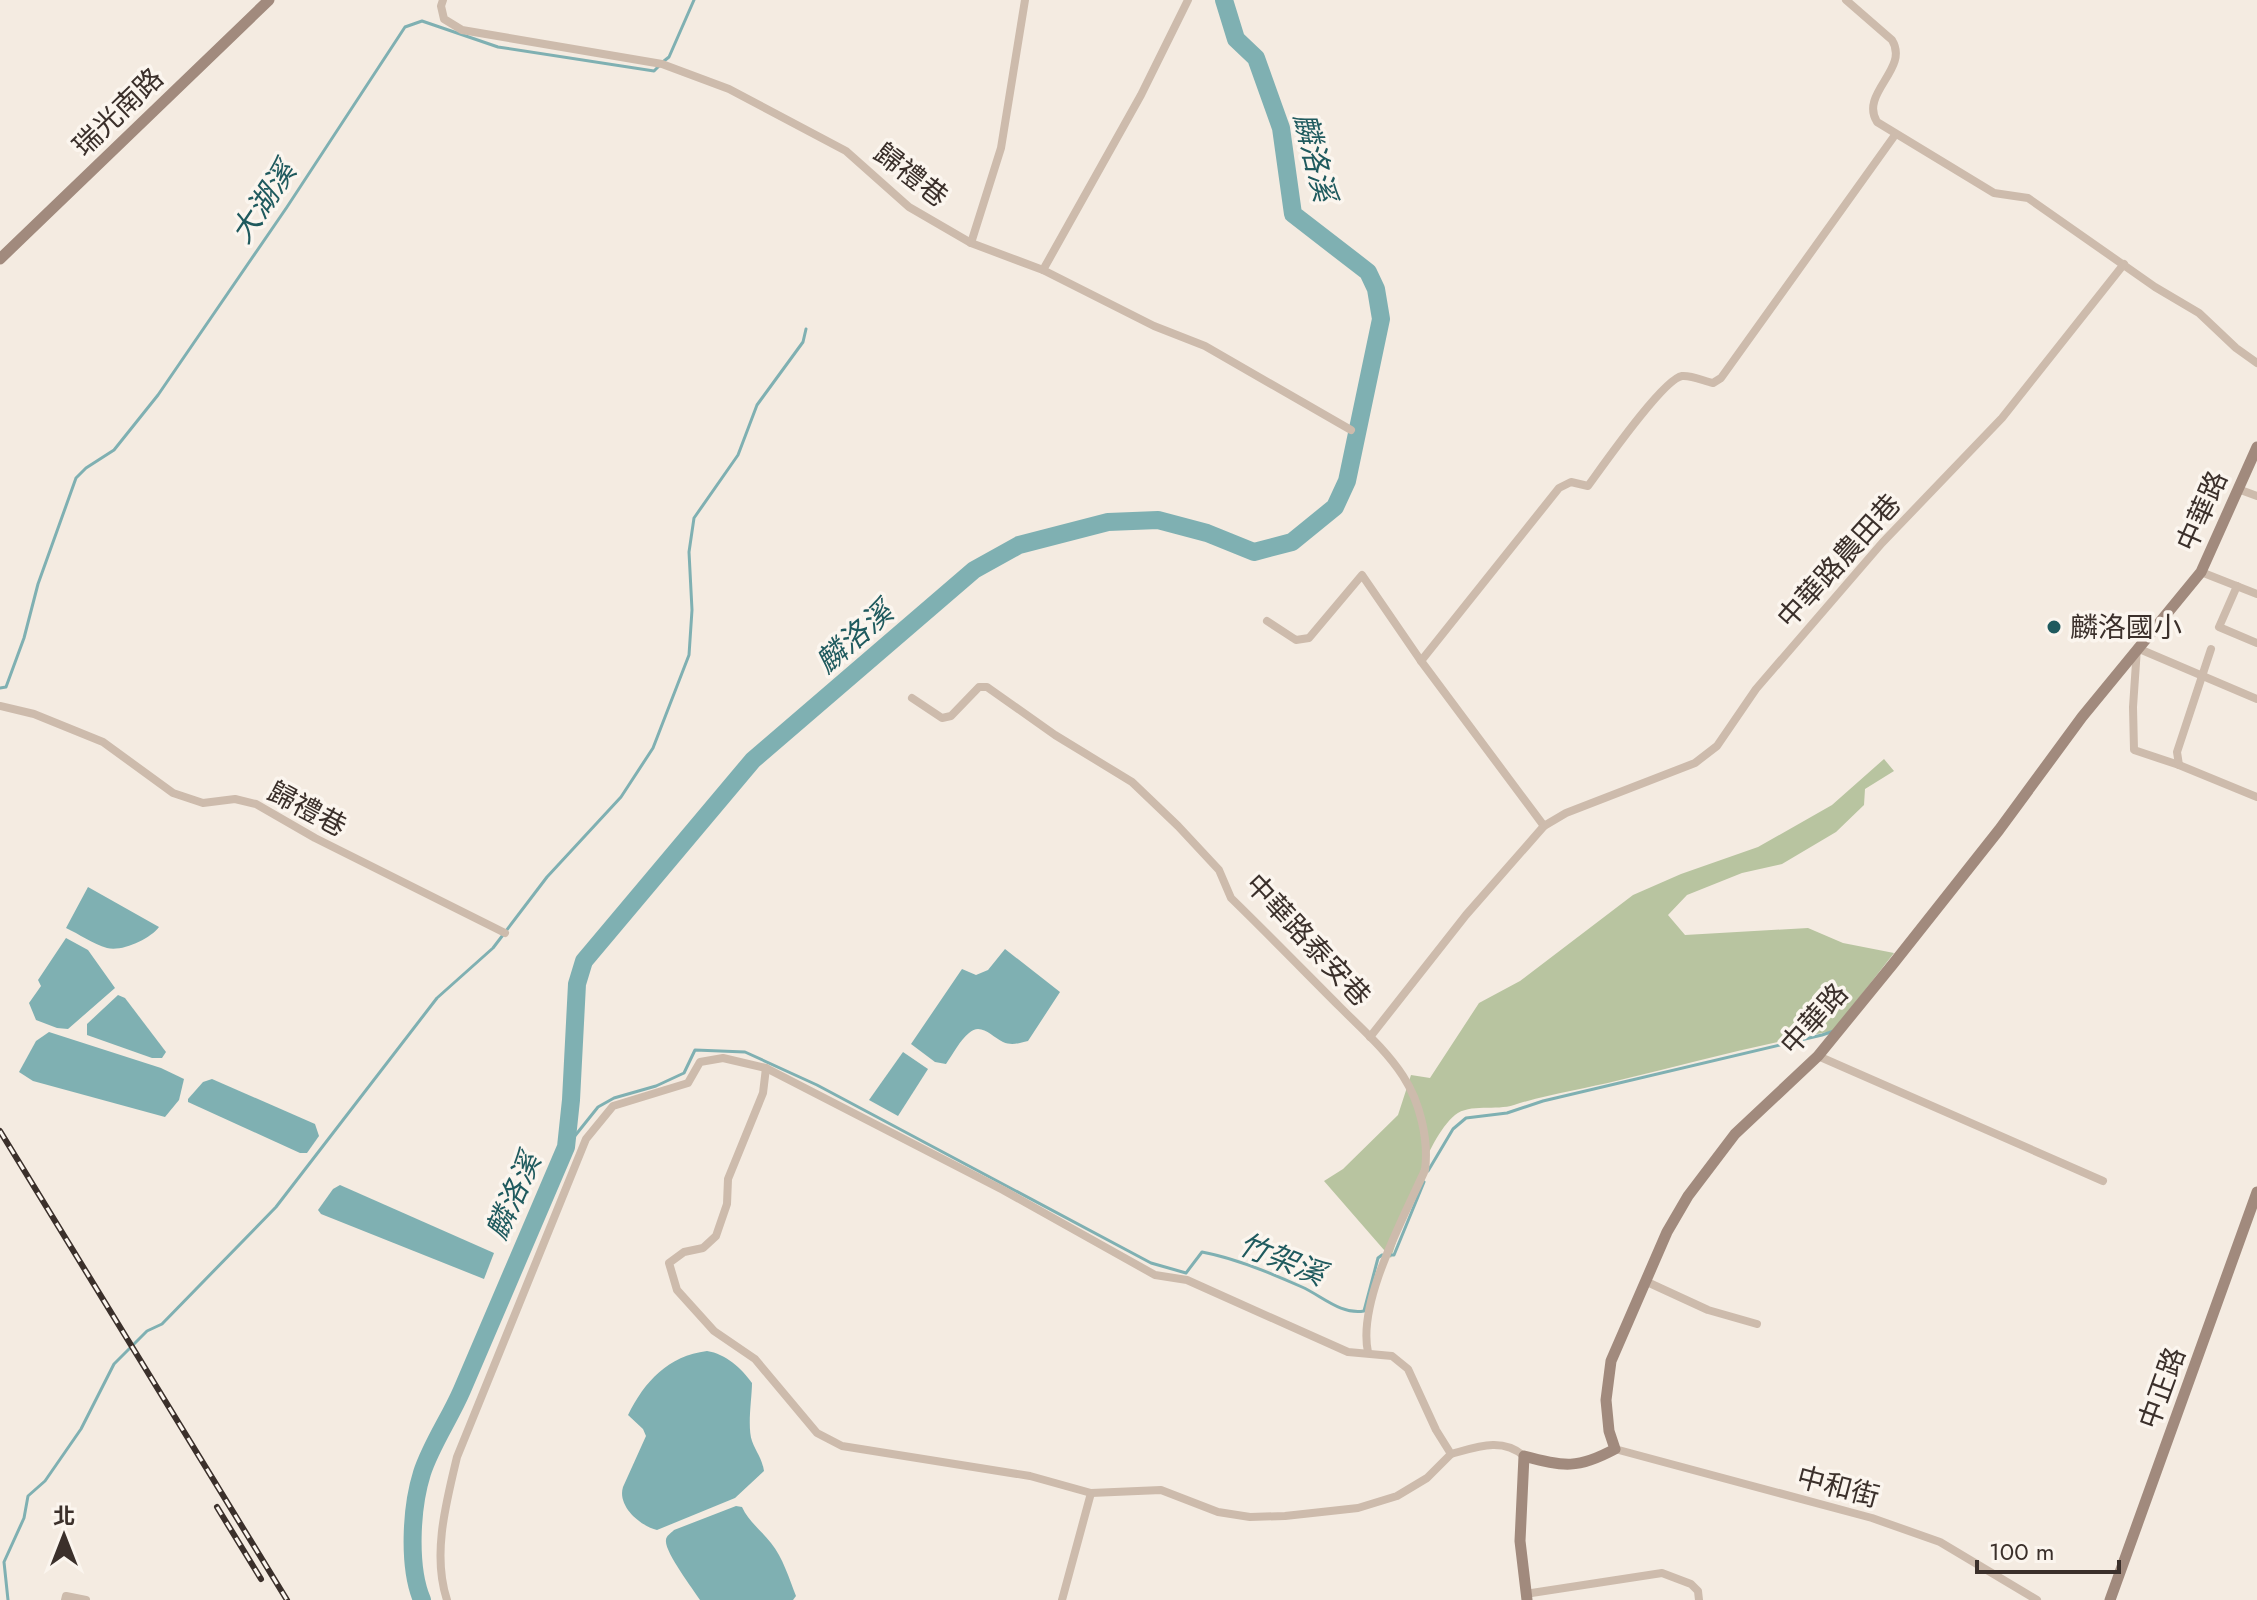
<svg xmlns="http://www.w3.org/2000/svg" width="2257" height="1600" viewBox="0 0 2257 1600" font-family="Jost,'Noto Sans TC',sans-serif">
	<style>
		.green { fill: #b8c4a0 }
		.water { fill: #7fb0b2 }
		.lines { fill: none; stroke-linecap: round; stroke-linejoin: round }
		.stream { stroke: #7fb0b2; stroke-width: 3 }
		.river { stroke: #7fb0b2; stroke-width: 18 }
		.street { stroke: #cdbbac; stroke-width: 8 }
		.secondary { stroke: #a18a7d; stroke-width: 11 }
		.rail-casing { stroke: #3b302b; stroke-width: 6 }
		.rail { stroke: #fbf5ee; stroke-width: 3; stroke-dasharray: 9; stroke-linecap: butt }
		.poi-dot { fill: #1f5a5e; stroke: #fbf5ee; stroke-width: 3 }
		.labels { text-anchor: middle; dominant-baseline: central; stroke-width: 7; stroke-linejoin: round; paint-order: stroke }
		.street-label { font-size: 28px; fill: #3b302b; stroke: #fbf5ee }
		.poi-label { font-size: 28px; fill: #3b302b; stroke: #fbf5ee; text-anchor: start }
		.water-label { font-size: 30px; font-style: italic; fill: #1f5a5e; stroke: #fbf5ee }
	</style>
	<rect width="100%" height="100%" fill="#f4ebe1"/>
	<path class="green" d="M1884 759 1894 771 1865 789 1864 805 1836 832 1782 864 1742 873 1687 895 1668 915 1685 935 1808 928 1843 943 1894 953 1833 1031C1761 1044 1691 1063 1620 1080 1584 1089 1548 1094 1514 1105 1496 1111 1470 1103 1455 1115 1425 1140 1404 1220 1391 1258L1324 1181 1343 1169 1398 1115 1411 1075 1430 1078 1479 1003 1520 981 1633 895 1681 874 1758 847 1832 805Z"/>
	<g class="water">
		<path d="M88 887 159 927C150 939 122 952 107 948 93 944 79 934 66 928Z"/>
		<polygon points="66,938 88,950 115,988 68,1029 57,1028 36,1020 29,1003 41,986 38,980"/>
		<path d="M1005 949 1060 992 1028 1041C1019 1043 1012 1046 1003 1042 992 1037 981 1022 969 1033 960 1040 953 1054 946 1064L935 1062 911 1044 962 969 976 975 988 970Z"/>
		<polygon points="118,995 125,998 166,1052 162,1058 152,1058 87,1035 87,1024"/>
		<polygon points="49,1032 161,1068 184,1079 179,1100 165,1117 33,1081 19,1072 36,1041"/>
		<polygon points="903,1052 928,1069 898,1116 869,1100"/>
		<polygon points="212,1079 315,1124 319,1136 307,1153 300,1153 188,1102 188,1099 203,1082"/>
		<polygon points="340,1185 494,1253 484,1279 321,1214 318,1210 333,1189"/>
		<path d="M707 1351C726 1354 741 1368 752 1383 752 1398 747 1427 752 1441 756 1452 762 1458 764 1471L735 1498 657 1530C640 1526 617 1506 623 1487L646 1436 643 1429 628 1415C645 1381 668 1356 707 1351Z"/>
		<path d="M736 1506 742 1507C749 1522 761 1530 771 1543 783 1558 789 1578 796 1596L793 1600H700C693 1589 664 1551 666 1540 666 1536 671 1533 674 1530Z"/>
	</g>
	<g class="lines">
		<g class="stream">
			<polyline points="664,61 669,57 694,0"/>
			<polyline points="0,688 6,687 24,638 38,584 76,478 86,468 114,450 158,395 287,207 405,27 422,21 498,47 654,71 659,66"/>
			<path d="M566 1147 598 1107 614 1098 656 1086 684 1073 695 1050 745 1052 817 1085 1151 1263 1186 1273 1202 1252C1235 1258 1271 1273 1302 1287 1322 1296 1341 1315 1364 1311L1378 1258 1382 1255H1394L1424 1182"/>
			<polyline points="1428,1171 1453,1129 1466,1118 1507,1113 1543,1101 1822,1035 1834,1031"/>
			<polyline points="8,1600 4,1562 24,1518 28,1496 45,1481 81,1429 114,1364 147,1331 162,1324 276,1207 437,998 493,948 547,877 621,797 653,748 689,655 692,610 689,552 694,518 738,455 757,405 803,342 806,329"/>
		</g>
		<path class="river" d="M422 1600C408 1567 411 1508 422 1473 431 1445 450 1418 462 1390 497 1309 531 1228 566 1147L571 1100 577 984 584 961 753 760 974 570 1019 545 1108 522 1158 520 1207 533 1254 552 1292 542 1335 507 1347 481 1381 319 1376 289 1368 272 1293 214 1281 128 1256 58 1236 39 1224 0"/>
		<g class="street">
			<polyline points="443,0 441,6 444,19 462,30 662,64 729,89 846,151 909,207 971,243 1043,270 1154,326 1205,346 1351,430"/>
			<path d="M1846 0 1892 40C1910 69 1859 93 1877 122L1994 193 2028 198 2155 287 2199 313 2236 348 2257 363"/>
			<polyline points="971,243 1001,148 1025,0"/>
			<polyline points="1043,270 1141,95 1188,0"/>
			<polyline points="2238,489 2257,496"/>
			<polyline points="2201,572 2257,594"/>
			<polyline points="2237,586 2219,627 2257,643"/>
			<polyline points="1267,621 1296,640 1309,638 1362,575 1421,661 1544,826"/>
			<path d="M1421 661 1559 488 1571 482 1588 486C1602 467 1663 379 1682 376 1691 375 1704 381 1713 383L1721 378 1895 135"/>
			<path d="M912 698 942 718 951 716 979 687H987L1055 735 1132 782 1178 826 1219 870 1231 898C1268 934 1304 971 1340 1007 1362 1029 1386 1050 1403 1076 1420 1102 1429 1140 1425 1170 1404 1217 1357 1302 1368 1352"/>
			<polyline points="2257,699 2137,648 2133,707 2134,750 2179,765 2257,797"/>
			<polyline points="0,706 34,714 103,742 173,793 203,803 235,799 256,804 315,838 505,933"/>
			<polyline points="2179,765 2177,752 2211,649"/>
			<polyline points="1370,1037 1466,915 1544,826 1566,813 1695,763 1717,746 1756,689 1882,543 2002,418 2124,264"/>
			<polyline points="1818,1056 2103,1181"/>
			<polyline points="766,1068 763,1093 728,1179 727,1204 716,1236 703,1248 684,1252 669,1263 677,1290 714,1331 755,1359 817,1433 842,1446 1030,1476 1091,1493 1062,1600"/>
			<polyline points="1645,1281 1708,1310 1757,1324"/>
			<polyline points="1615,1449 1872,1518 1940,1542 2037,1600"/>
			<polyline points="1091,1493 1161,1490 1218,1512 1250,1517 1285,1516 1358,1508 1397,1496 1427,1478 1451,1454"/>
			<polyline points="1525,1594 1662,1573 1691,1584 1698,1591 1699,1600"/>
			<polyline points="65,1600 66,1596 86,1600"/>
			<path d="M447 1600C432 1555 446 1503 457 1457L586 1139 613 1106 688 1083 700 1062 723 1058 766 1068 1003 1190 1155 1275 1187 1280 1348 1352 1392 1356 1408 1369 1436 1430 1451 1454C1477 1447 1502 1437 1524 1456"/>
		</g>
		<g class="secondary">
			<polyline points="0,259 269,0"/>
			<path d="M1527 1600 1520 1541 1524 1456C1564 1467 1578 1469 1615 1449L1609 1431 1606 1400 1611 1361 1667 1232 1688 1196 1735 1134 1818 1056 1893 964 1999 830 2082 717 2201 572 2257 447"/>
			<polyline points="2110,1600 2257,1192"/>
		</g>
		<defs>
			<g id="rail">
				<polyline points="0,1131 287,1600"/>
				<polyline points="217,1507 261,1579"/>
			</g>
		</defs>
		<use href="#rail" class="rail-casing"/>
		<use href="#rail" class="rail"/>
	</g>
	<circle class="poi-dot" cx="2054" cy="627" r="8"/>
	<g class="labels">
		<g class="street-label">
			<text transform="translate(118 112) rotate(-44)">瑞光南路</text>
			<text transform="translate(911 175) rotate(38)">歸禮巷</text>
			<text transform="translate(2202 511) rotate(-66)">中華路</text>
			<text transform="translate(1839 561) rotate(-48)">中華路農田巷</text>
			<text transform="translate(307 809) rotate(28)">歸禮巷</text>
			<text transform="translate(1308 940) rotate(47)">中華路泰安巷</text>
			<text transform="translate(1814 1019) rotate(-48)">中華路</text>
			<text transform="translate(2162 1388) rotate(-70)">中正路</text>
			<text transform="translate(1838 1487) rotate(15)">中和街</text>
		</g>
		<g class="poi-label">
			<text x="2070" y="627">麟洛國小</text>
		</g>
		<g class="water-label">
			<text transform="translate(1315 157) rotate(76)">麟洛溪</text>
			<text transform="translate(263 202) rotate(-56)">大湖溪</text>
			<text transform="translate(854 637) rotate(-41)">麟洛溪</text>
			<text transform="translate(513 1196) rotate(-66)">麟洛溪</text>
			<text transform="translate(1282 1259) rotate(22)">竹架溪</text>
		</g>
	</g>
	<g transform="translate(64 1536)" stroke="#fbf5ee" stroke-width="6" paint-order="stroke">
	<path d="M0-6L14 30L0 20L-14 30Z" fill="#3b302b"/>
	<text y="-12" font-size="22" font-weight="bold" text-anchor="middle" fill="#3b302b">北</text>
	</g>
	<path d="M1977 1560v12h142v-12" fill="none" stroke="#3b302b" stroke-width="4"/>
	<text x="1989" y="1560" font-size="24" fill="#3b302b" stroke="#fbf5ee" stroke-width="6" paint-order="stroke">100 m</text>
</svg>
